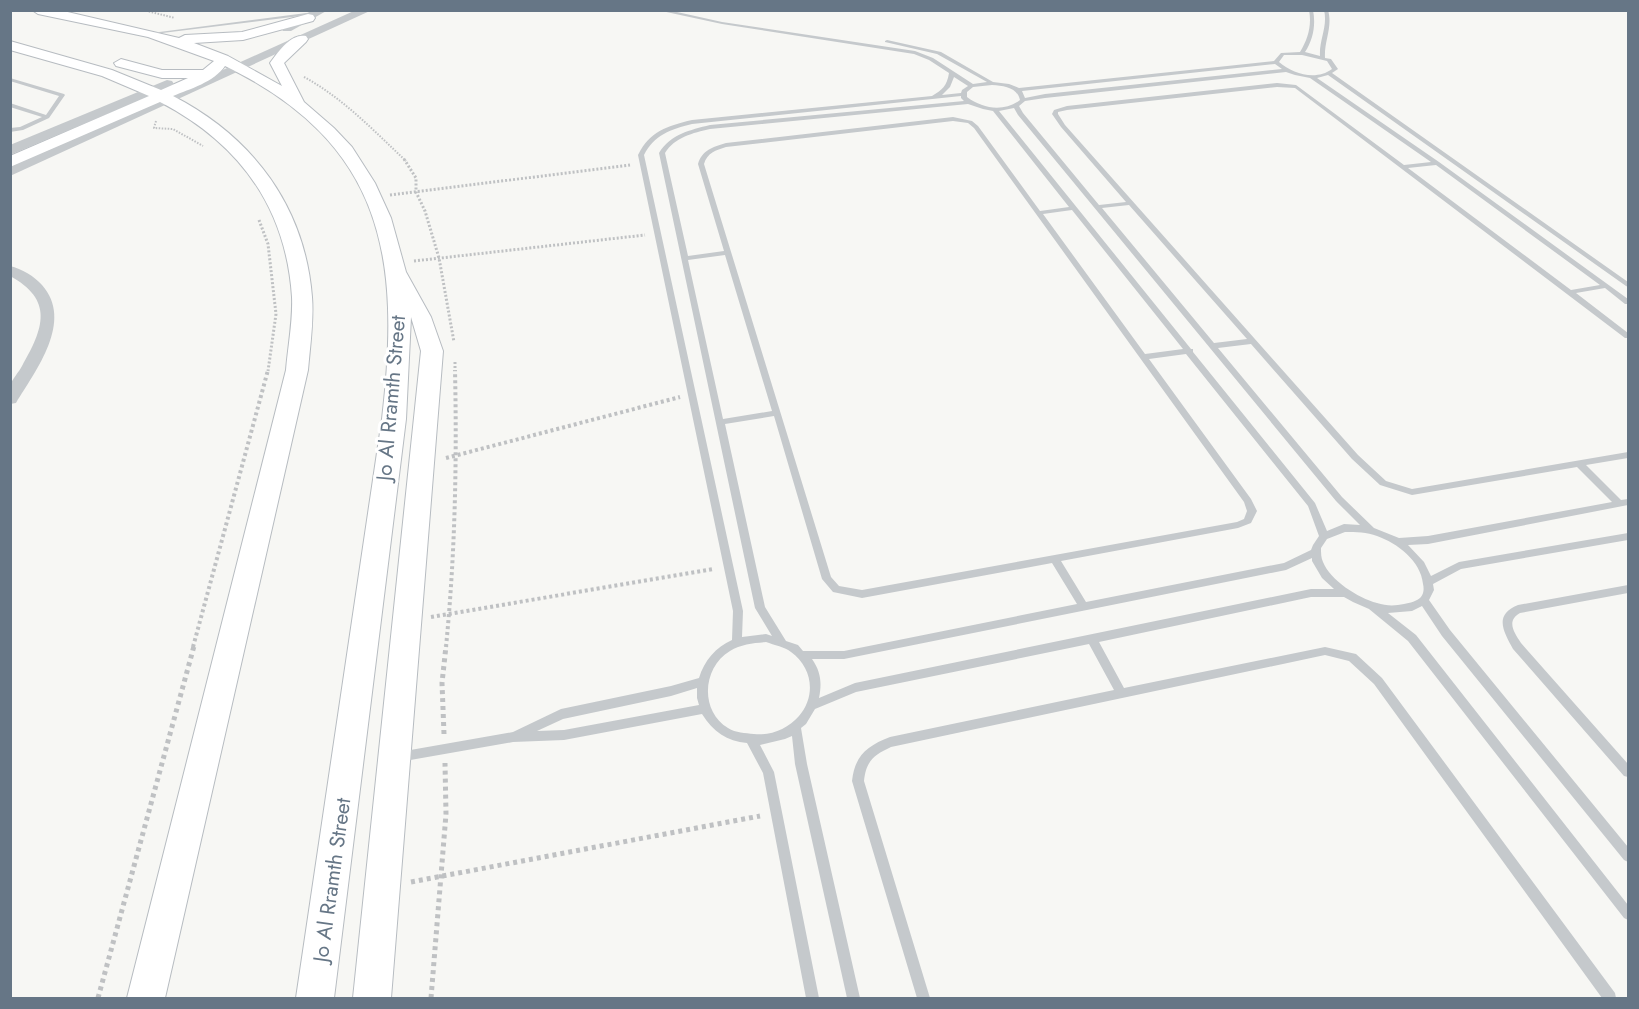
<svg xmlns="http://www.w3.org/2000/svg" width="1639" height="1009" viewBox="0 0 1639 1009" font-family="Jost,sans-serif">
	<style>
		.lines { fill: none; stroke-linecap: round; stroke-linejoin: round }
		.secondary-casing { stroke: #b7bcc1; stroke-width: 2 }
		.path-far3 { stroke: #bfc1c3; stroke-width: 2; stroke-dasharray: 1.5 1.5; stroke-linecap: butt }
		.path-far2 { stroke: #bfc1c3; stroke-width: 3; stroke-dasharray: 2 2; stroke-linecap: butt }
		.path-far1 { stroke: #bfc1c3; stroke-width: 4; stroke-dasharray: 3 3; stroke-linecap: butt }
		.path { stroke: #bfc1c3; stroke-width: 5; stroke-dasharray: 4 4; stroke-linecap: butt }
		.service { fill: #c5c9cc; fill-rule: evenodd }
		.minor { fill: #c5c9cc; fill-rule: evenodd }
		.tertiary { fill: #c5c9cc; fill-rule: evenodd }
		.secondary { fill: #fff; fill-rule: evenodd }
		.labels { text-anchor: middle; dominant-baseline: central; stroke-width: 6; stroke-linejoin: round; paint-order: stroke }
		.street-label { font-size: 21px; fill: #667686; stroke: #fff }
	</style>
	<rect width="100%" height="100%" fill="#f7f7f4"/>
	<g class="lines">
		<defs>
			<path id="secondary" d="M32 10H59L179 38 185 35 242 32 308 14 313 15 315 18 313 21 243 40 194 43 228 56 282 86 270 63C278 52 291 33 306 36L308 39 306 42 284 63 304 102 334 128 352 147 375 183 391 218 406 272 431 317 443 351 391 998H353L421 351 411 317 406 419 334 998H296L382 419C401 258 385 144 225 66 214 82 190 89 173 96 253 137 305 207 312 297 314 321 310 346 308 370L165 998H127L286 370C288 346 293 321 292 297 286 207 239 143 160 102L10 167V156L149 96 102 76 10 50V41L112 70 161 90 188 78H162L116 66 114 63 121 59 162 70H203L214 61 148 37 38 14Z"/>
		</defs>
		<use href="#secondary" class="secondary-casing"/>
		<g class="path-far3">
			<polyline points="143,10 175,18"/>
			<path d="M304 77C343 98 374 131 406 161"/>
			<polyline points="156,121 154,128 173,129 203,146"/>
		</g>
		<g class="path-far2">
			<polyline points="404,159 416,178 416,192 425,211 439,258 454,342"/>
			<polyline points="390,195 630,165"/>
			<polyline points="259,220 268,244 276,314 268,371"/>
			<polyline points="414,261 645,235"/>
			<polyline points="455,362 455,371"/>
		</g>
		<g class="path-far1">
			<polyline points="446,458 680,397"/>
			<polyline points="431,617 713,569"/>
			<polyline points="193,647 268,370"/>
			<path d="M446 647C455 555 457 463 455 370"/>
		</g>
		<g class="path">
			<polyline points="444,734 442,683 446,646"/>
			<polyline points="411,882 760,816"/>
			<polyline points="98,998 194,646"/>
			<polyline points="431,998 446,814 445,763"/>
		</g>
		<g class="service">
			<path d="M657 10H668L722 22 915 51 933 58 973 84 987 82 937 54 885 42V41L887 40 941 52 993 82 1009 84 1019 88 1274 61 1281 53 1300 52C1308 39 1312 25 1309 10H1313C1316 25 1313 40 1305 52L1320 56C1319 40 1328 26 1324 10H1328C1333 27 1324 41 1325 58L1331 59 1338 69 1332 73 1628 282V287L1626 286 1328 75 1317 78 1439 162 1628 299V304H1625L1605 288 1576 293 1628 333V338H1625L1295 88 1277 87 1067 110 1058 112V114L1065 125 1358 455 1386 481 1412 489 1628 452V458L1586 465 1621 500 1628 499V505L1428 544 1408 545 1424 562 1431 576 1459 562 1628 533V540L1461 569 1433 584 1434 590 1429 600 1450 630 1628 847V862L1624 860 1442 636 1422 606 1412 611 1388 613 1416 635 1628 905V920L1624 918 1408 641 1369 609 1353 602 1344 597H1311L1099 642 1124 688 1325 647 1356 654 1382 678 1615 993 1616 998H1602L1374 684 1349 661 1325 655 891 747C874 755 866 761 864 781L930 998H917L852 781C855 755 867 746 890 737L1114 690 1089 644 856 692 815 709 806 724 801 728 807 764 860 998H847L795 764 792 736 785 739 760 745 774 772 819 998H806L763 773 747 743C727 741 713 732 702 714L564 740 513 742 399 762 395 761 393 757 395 753 399 752 513 732 561 709 671 686 699 678C704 661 716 647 732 640L733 611 638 155C650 131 667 126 692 120L932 96C942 90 947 86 949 73L929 60 914 54 722 24ZM1284 55H1302L1327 61 1332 69C1316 81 1293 74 1279 62ZM1275 64 1282 69 1045 94 1025 98 1022 91ZM1286 72 1295 75 1310 78 1431 162 1404 165 1296 85 1277 83 1067 106 1054 110 1052 114 1061 127 1126 202 1099 205 1023 113 1019 106 1025 101 1045 98ZM954 77 968 86 962 90 961 93 942 95 950 87ZM992 85C1004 86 1017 87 1020 100 1004 112 983 109 967 97V92L973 87ZM961 96V98L964 101 710 125C690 130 671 134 659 153L755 608 772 636 766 634 742 637 743 611 644 155C654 135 671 129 692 124ZM968 104 983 109 993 111 1069 207 1040 211 978 126 972 121 953 117 726 143C713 147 702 150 698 164L724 251 688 256 665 153C675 137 693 133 710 129ZM1014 108 1018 115 1336 501 1360 525 1344 524 1327 531 1315 503 1193 352V349H1191L999 111ZM953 121 968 123 974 128 1244 502 1247 511 1244 519 1237 522 862 590 839 586 831 577 704 164C707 153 716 150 726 147ZM1436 165 1600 285 1571 290 1408 168ZM1129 205 1247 339 1214 343 1102 208ZM1072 210 1183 349 1145 354 1043 214ZM725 255 772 411 723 419 688 260ZM1251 344 1352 459 1380 485 1412 495 1577 467 1612 502 1428 536 1399 538 1374 528 1342 497 1218 348ZM1186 354 1308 506 1319 536 1313 545 1311 550 1284 563 1086 602 1061 561 1238 528 1251 523 1257 511 1251 499 1149 359ZM774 416 822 579 833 592 862 598 1052 563 1077 604 844 651H803L798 645 786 641 765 607 725 424ZM1345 532C1356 532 1367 532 1377 536 1397 543 1421 561 1423 584 1424 588 1424 593 1421 597 1417 601 1410 603 1404 604 1395 606 1386 606 1377 603 1358 598 1330 580 1323 562 1321 558 1321 553 1321 548L1327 539ZM1312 558V561L1322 578 1334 589H1311L855 683 819 698C822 683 821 672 812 659H844L1286 570ZM766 642C774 645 785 647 791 652 813 668 816 696 799 716 788 729 770 736 754 734 745 733 736 733 728 728 699 710 703 667 730 651 741 644 754 643 766 642ZM697 688V698L699 705 564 730 537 731 563 719 671 696Z"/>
			<polygon points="314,12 316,14 146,35 144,34"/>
			<polygon points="10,78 64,94 65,95 49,118 23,130 10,132 10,128 20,127 42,117 10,107 10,103 46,115 59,96 10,81"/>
			<path d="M1628 585V593L1520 613C1506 621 1514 632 1521 643L1628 764V777L1624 776 1513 649C1504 632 1493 615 1518 605Z"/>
		</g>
		<path class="minor" d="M10 266C22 269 34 276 42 285 74 321 36 370 16 403L10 404C10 399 9 391 10 386 12 379 19 372 22 366 44 328 54 300 10 276Z"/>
		<g class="tertiary">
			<polygon points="313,10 328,10 291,31 283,31 281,28"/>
			<polygon points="356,10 372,10 10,176 10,166"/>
			<polygon points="167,80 172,81 174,84 172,87 10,155 10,145"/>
		</g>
		<use href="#secondary" class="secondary"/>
	</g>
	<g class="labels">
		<g class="street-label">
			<text transform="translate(391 398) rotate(-85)">Jo Al Rramth Street</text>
			<text transform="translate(332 880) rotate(-82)">Jo Al Rramth Street</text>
		</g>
	</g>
	<rect width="1639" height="1009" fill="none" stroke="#667686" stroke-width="24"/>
</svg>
